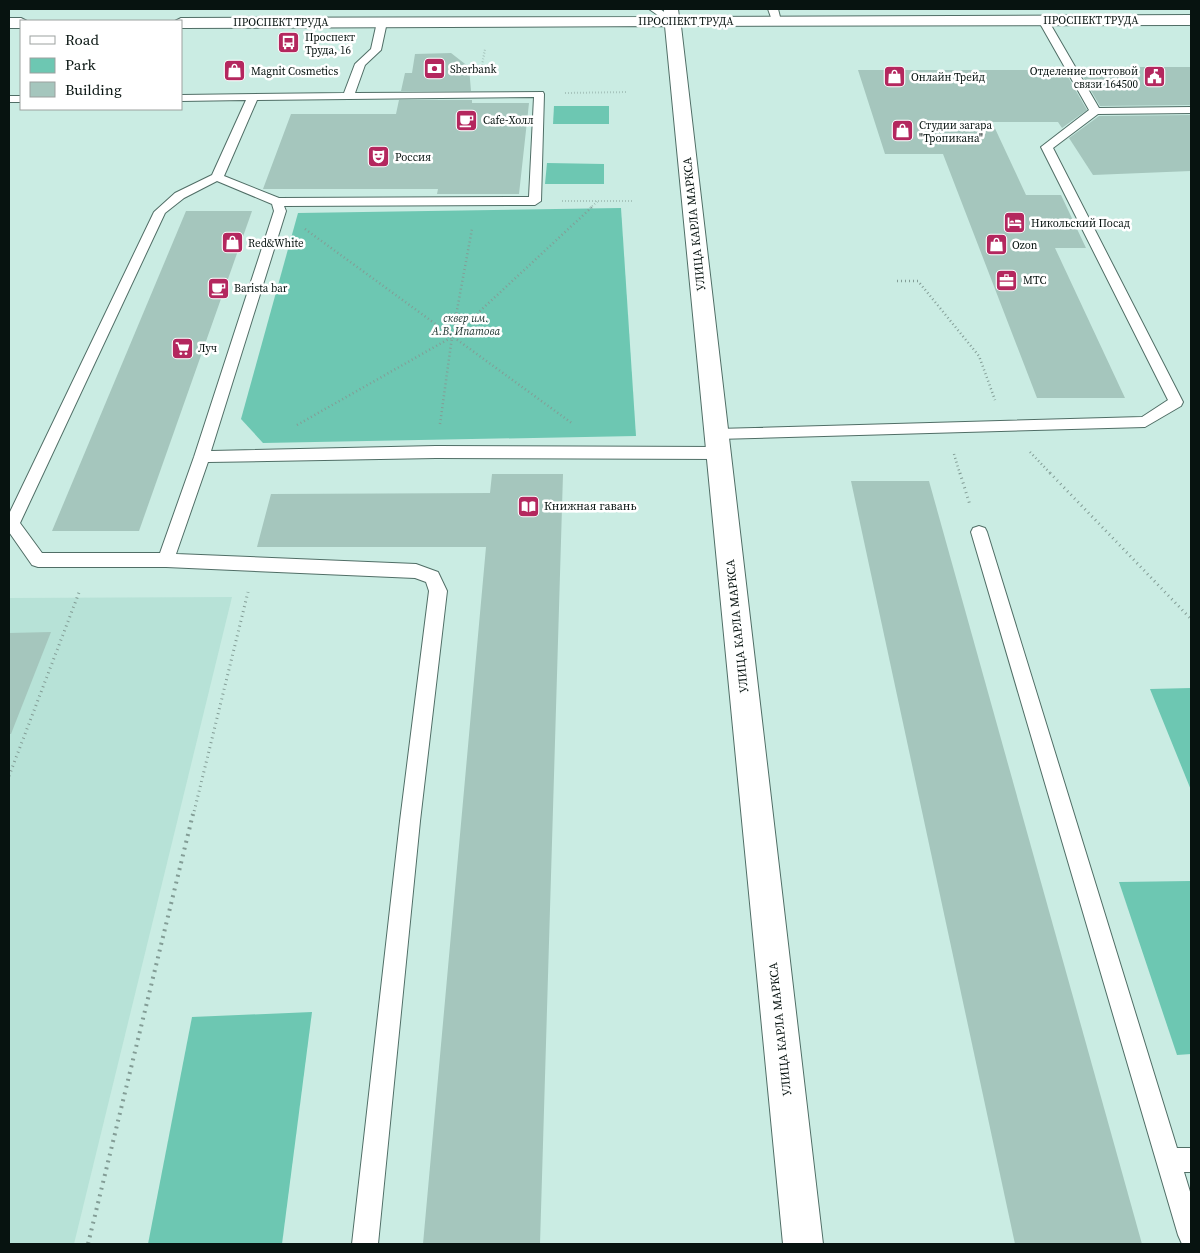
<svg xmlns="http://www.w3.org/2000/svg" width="1200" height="1253" viewBox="0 0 1200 1253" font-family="'Source Serif 4',serif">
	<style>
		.built { fill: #b7e2d7 }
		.green { fill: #6dc7b2 }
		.building { fill: #a5c6bd }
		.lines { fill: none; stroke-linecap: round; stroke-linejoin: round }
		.lane-casing { stroke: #506e66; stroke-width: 2 }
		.secondary-casing { stroke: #506e66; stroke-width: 2 }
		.path-far3 { stroke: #839d96; stroke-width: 2; stroke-dasharray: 0.5 2.5; stroke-linecap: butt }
		.path-far2 { stroke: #839d96; stroke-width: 2.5; stroke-dasharray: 1 3; stroke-linecap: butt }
		.path-far1 { stroke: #839d96; stroke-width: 3; stroke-dasharray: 1 4; stroke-linecap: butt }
		.path { stroke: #839d96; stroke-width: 4; stroke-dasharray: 2 5; stroke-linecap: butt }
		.lane { fill: #fff; fill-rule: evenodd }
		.secondary { fill: #fff; fill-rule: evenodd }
		.labels { text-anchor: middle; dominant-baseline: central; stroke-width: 5; stroke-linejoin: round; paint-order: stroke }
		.far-street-label { font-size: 11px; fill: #071310; stroke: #fff }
		.far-poi-label { font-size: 11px; fill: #071310; stroke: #fff; text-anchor: start }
		.far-park-label { font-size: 11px; font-style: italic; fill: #1a302b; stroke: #fff }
		.street-label { font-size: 12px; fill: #071310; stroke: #fff }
		.poi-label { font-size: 12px; fill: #071310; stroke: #fff; text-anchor: start }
	</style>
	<rect width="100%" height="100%" fill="#caece3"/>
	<polygon class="built" points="232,597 74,1244 9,1244 9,598"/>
	<g class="green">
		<polygon points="554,106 609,106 609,124 553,124"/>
		<polygon points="547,163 604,164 604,184 545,184"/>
		<polygon points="621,208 636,436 263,443 241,419 298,213"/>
		<polygon points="1191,688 1191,790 1150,689"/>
		<polygon points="1191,881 1191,1054 1177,1055 1119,882"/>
		<polygon points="312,1012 282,1244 148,1244 192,1017"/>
	</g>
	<g class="building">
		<polygon points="451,53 469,67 471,91 401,91 405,73 412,73 415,54"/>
		<polygon points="1093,67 1191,67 1191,105 1100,106 1079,70 1095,70"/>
		<polygon points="858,70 1064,70 1087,110 1062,128 1058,122 992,122 1026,195 1061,195 1086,248 1055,248 1125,398 1037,398 943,154 885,154"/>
		<polygon points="399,100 472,100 472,103 529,103 519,194 437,194 438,189 263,189 291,114 396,114"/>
		<polygon points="1191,115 1191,171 1093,175 1069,138 1099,116"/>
		<polygon points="186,211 252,211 139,531 52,531"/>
		<polygon points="492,474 563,474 540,1244 423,1244 486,547 257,547 271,494 490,493"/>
		<polygon points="851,481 929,481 1142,1244 1015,1244"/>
		<polygon points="51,632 11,734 9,734 9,633"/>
	</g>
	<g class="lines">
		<defs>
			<g id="lane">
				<polygon points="649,9 660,9 677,21 675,23 669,23"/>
				<polygon points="768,9 778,9 781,21 779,23 773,23"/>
				<polygon points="1043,17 1048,20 1099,108 1191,107 1191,113 1098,114 1053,148 1183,402 1181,406 1145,427 717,439 712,438 709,434 712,430 717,429 1142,417 1168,400 1041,147 1089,110 1038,20"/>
				<path d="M382 19 387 22 381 50 365 65 355 93 543 92 544 94 541 201 535 205 284 206 286 211 211 451 436 446 719 447 724 449 727 453 724 457 719 459 436 458 208 462 176 554 416 564 438 572 447 591 420 821 378 1244H352L400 821 429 591 426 582 415 578 166 567H38L32 565 9 532V514L154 212 175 193 212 175 246 100 181 101V95L344 93 355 64 371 49 377 22ZM534 97 529 197 279 198 224 176 257 100ZM217 181 272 204 274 211 194 457 160 553H42L20 523 165 213 184 198Z"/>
				<rect x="9" y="96" width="12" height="6"/>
				<polygon points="979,526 985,528 987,532 1177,1148 1191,1148 1191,1172 1184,1172 1191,1195 1191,1244 1182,1244 1178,1235 971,532 973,528"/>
			</g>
			<g id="secondary">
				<polygon points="664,9 678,9 679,17 1191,15 1191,25 681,26 823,1244 783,1244 665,26 181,28 181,21 175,21 181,18 664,17"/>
				<polygon points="9,18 21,18 27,21 21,21 21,28 9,28"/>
			</g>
		</defs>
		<use href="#lane" class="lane-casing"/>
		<use href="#secondary" class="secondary-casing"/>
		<g class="path-far3">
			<polyline points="481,71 485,49"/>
			<polyline points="565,93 628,92"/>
			<polyline points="562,201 634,201"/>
			<polyline points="590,208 598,201"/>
		</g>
		<g class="path-far2">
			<polyline points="305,229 573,424"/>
			<polyline points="897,281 918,281 979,356 995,400"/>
			<polyline points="440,424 452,337 472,229"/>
			<polyline points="297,425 452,337 592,207"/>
			<polyline points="1030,452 1051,474"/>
			<polyline points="954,454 960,474"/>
		</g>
		<g class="path-far1">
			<polyline points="960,473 970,505"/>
			<polyline points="1050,473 1191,619"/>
			<polyline points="9,776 80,590"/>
			<polyline points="193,816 248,592"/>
		</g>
		<polyline class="path" points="88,1244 193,814"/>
		<use href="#lane" class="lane"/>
		<use href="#secondary" class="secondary"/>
	</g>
	<defs>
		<symbol id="bus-square" viewBox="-11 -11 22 22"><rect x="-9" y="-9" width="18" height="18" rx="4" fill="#b4275e" stroke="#fff"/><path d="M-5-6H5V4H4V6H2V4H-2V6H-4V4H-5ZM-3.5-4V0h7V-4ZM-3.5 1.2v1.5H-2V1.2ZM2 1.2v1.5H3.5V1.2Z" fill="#fff"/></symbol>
		<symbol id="bank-square" viewBox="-11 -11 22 22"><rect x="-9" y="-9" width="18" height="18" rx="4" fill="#b4275e" stroke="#fff"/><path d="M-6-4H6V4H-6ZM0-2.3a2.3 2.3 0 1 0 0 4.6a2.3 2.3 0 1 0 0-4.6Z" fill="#fff"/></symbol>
		<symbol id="shop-square" viewBox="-11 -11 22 22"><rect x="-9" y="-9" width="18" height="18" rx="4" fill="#b4275e" stroke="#fff"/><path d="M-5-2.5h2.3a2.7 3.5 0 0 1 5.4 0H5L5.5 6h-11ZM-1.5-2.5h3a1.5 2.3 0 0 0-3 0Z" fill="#fff"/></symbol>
		<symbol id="civic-square" viewBox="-11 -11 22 22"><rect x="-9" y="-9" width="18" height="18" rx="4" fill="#b4275e" stroke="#fff"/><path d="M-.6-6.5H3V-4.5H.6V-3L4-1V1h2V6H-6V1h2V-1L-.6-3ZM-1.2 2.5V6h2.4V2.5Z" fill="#fff"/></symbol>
		<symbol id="cafe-square" viewBox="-11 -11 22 22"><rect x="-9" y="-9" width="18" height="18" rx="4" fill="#b4275e" stroke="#fff"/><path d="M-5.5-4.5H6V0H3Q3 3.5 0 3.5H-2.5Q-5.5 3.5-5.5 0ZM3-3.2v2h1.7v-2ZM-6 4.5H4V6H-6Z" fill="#fff"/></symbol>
		<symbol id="theatre-square" viewBox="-11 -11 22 22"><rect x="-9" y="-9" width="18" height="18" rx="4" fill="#b4275e" stroke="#fff"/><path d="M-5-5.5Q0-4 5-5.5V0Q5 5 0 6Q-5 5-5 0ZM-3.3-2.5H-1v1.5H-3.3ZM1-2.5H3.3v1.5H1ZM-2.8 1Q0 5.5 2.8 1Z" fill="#fff"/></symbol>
		<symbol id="hotel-square" viewBox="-11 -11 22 22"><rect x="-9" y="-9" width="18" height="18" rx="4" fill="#b4275e" stroke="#fff"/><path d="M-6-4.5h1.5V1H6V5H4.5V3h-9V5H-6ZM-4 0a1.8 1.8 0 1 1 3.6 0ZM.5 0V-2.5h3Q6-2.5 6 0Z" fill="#fff"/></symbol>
		<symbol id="office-square" viewBox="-11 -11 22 22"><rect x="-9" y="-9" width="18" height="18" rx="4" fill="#b4275e" stroke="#fff"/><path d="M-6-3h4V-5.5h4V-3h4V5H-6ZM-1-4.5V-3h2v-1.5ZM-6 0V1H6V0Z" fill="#fff"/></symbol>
		<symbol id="supermarket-square" viewBox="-11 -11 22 22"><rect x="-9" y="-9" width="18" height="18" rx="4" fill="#b4275e" stroke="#fff"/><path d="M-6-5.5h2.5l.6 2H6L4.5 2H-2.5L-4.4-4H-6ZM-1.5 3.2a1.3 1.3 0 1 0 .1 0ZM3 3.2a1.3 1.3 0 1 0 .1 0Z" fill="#fff"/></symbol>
		<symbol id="library-square" viewBox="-11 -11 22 22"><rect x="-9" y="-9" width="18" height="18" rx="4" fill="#b4275e" stroke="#fff"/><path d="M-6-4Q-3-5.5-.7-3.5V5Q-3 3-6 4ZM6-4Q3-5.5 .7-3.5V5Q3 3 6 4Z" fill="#fff"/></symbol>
	</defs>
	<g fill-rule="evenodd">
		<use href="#bus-square" x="276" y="30" width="25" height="25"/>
		<use href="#bank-square" x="422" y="56" width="25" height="25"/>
		<use href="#shop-square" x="222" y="58" width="25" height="25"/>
		<use href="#shop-square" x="882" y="64" width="25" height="25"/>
		<use href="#civic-square" x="1142" y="64" width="25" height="25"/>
		<use href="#cafe-square" x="454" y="108" width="25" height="25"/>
		<use href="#shop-square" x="890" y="118" width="25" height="25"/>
		<use href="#theatre-square" x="366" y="144" width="25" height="25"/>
		<use href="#hotel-square" x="1002" y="210" width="25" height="25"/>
		<use href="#shop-square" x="220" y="230" width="25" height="25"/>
		<use href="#shop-square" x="984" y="232" width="25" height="25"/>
		<use href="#office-square" x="994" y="268" width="25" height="25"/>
		<use href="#cafe-square" x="206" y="276" width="25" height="25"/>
		<use href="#supermarket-square" x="170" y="336" width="25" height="25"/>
		<use href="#library-square" x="516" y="494" width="25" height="25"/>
	</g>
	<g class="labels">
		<g class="far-street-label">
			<text x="1091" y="20">ПРОСПЕКТ ТРУДА</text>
			<text x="686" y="21">ПРОСПЕКТ ТРУДА</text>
			<text x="281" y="22">ПРОСПЕКТ ТРУДА</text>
		</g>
		<g class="far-poi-label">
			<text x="305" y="37">Проспект<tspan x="305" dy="13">Труда, 16</tspan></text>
			<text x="450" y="69">Sberbank</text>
			<text x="251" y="71">Magnit Cosmetics</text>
			<text x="1138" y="71" text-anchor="end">Отделение почтовой<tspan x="1138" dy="13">связи 164500</tspan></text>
			<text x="911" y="77">Онлайн Трейд</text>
			<text x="483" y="120">Cafe-Холл</text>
			<text x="919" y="125">Студии загара<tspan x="919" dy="13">"Тропикана"</tspan></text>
			<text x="395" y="157">Россия</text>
			<text x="1031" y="223">Никольский Посад</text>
			<text x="248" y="243">Red&amp;White</text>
			<text x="1012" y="245">Ozon</text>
			<text x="1023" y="280">МТС</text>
			<text x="234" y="288">Barista bar</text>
			<text x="198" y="348">Луч</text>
		</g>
		<g class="far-park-label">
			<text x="466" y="318">сквер им.<tspan x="466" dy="13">А.В. Ипатова</tspan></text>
		</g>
		<g class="street-label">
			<text transform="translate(694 224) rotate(-96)">УЛИЦА КАРЛА МАРКСА</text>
			<text transform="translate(737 626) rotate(-96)">УЛИЦА КАРЛА МАРКСА</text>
			<text transform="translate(780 1029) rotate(-96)">УЛИЦА КАРЛА МАРКСА</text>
		</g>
		<g class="poi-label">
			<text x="544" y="506">Книжная гавань</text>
		</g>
	</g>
	<rect width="1200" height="1253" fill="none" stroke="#071310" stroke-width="20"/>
	<rect x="20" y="20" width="162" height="90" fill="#ffffff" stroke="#9ca19f"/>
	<rect x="30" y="36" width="25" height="8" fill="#ffffff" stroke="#9ca19f"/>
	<text x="65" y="45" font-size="15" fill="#071310">Road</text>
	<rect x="30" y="58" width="25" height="15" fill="#6dc7b2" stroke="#9ca19f"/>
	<text x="65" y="70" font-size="15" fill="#071310">Park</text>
	<rect x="30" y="82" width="25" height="15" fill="#a5c6bd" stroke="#9ca19f"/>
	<text x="65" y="95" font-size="15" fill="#071310">Building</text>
</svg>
